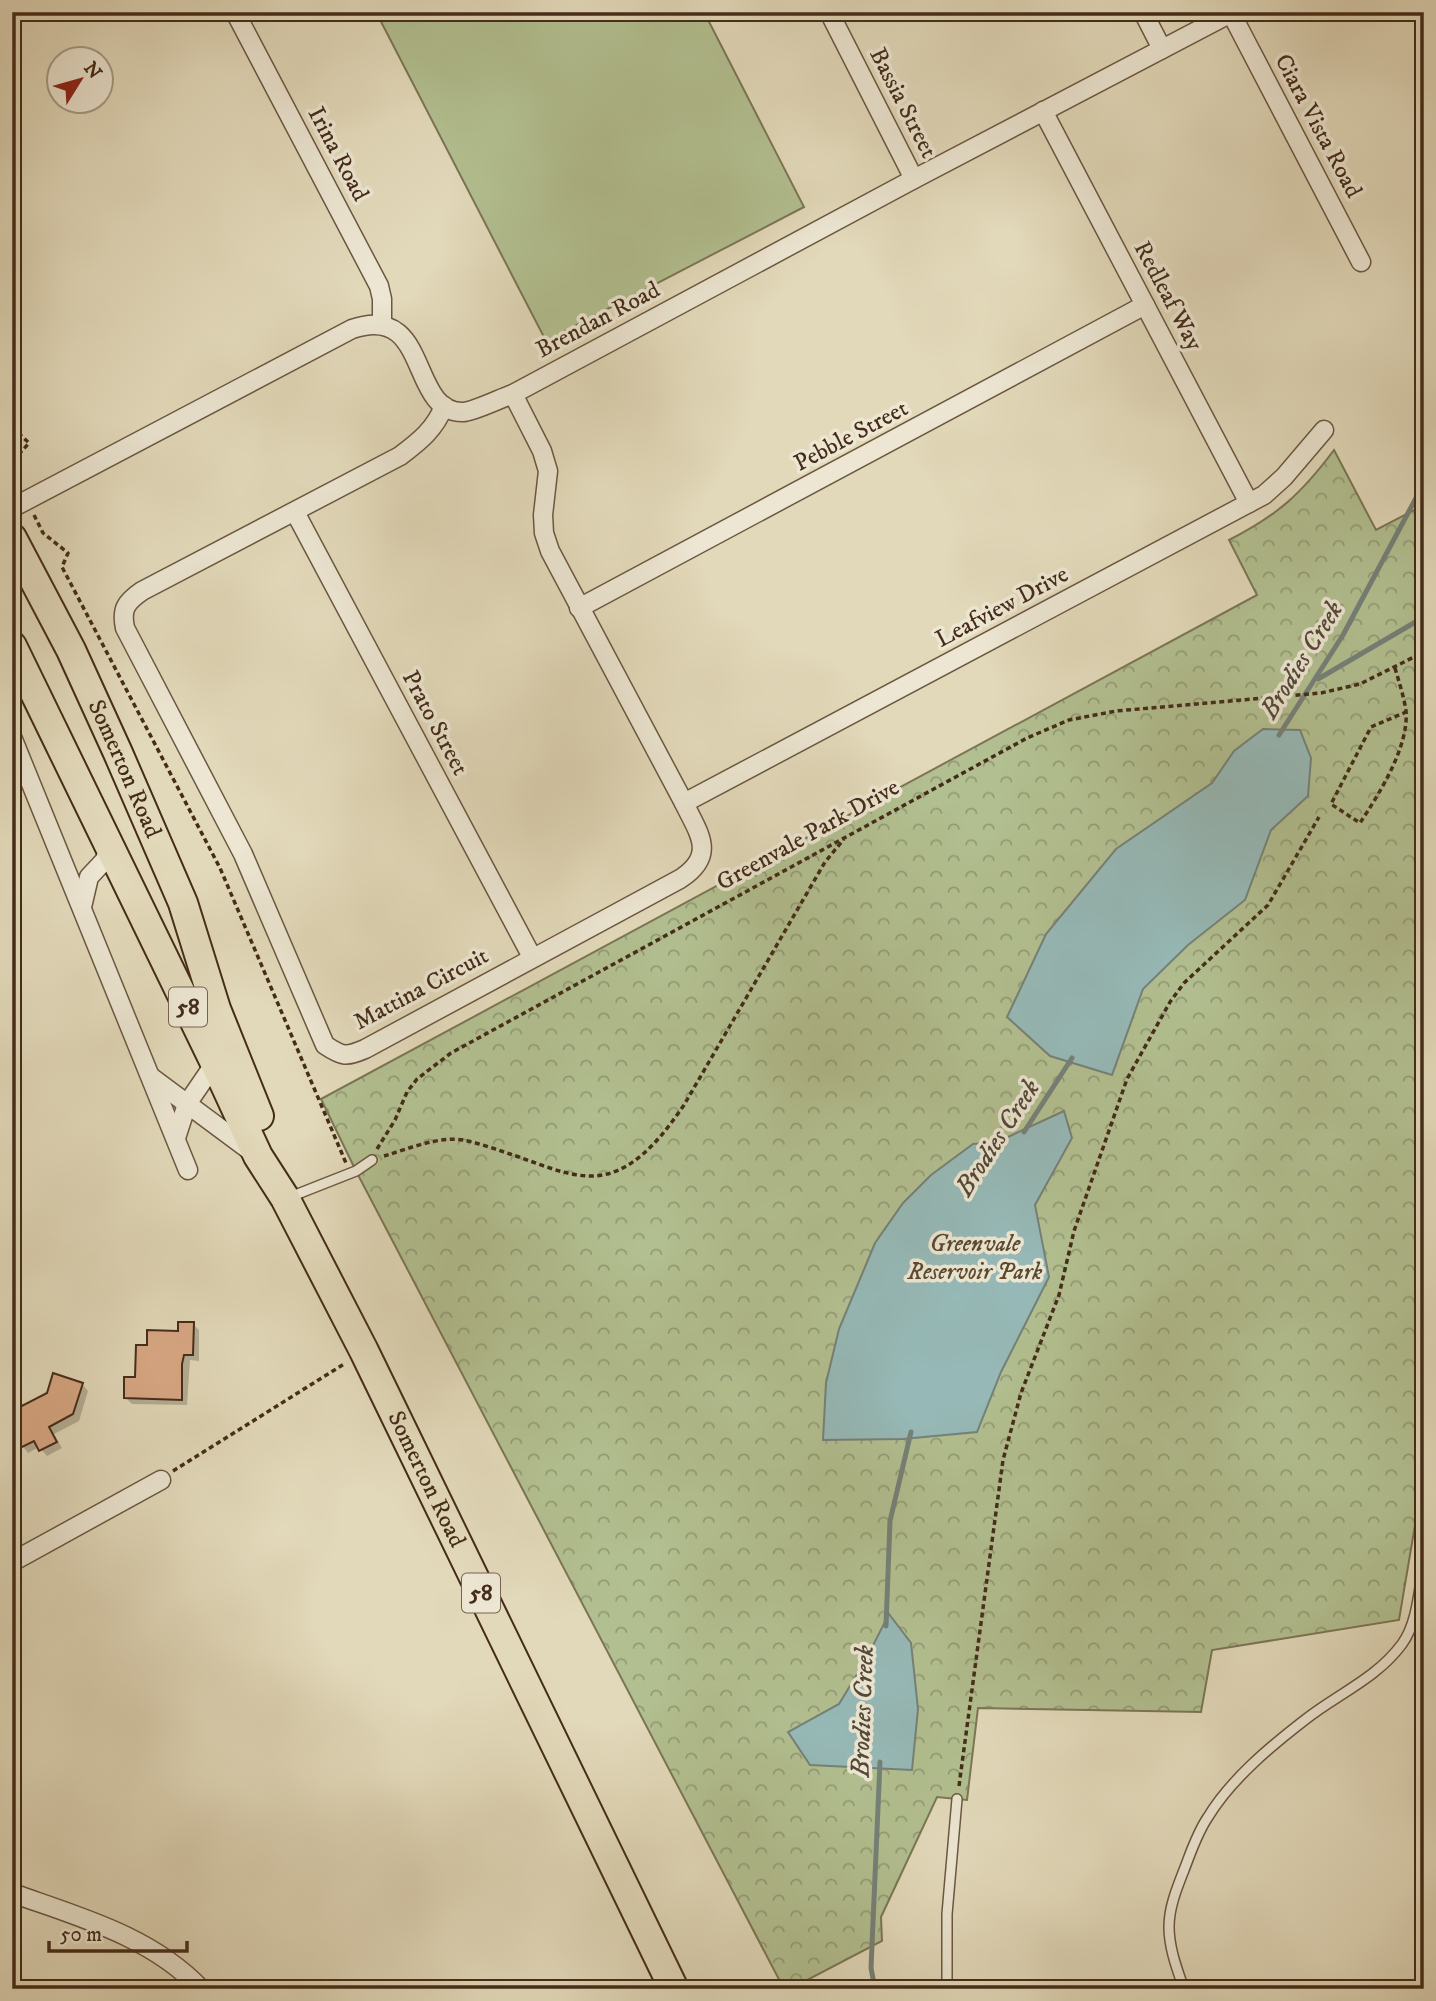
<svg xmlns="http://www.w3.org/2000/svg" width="1436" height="2001" viewBox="0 0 1436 2001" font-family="'IM FELL DW Pica',serif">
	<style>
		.grass { fill: #b2bf90; stroke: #7b7654; stroke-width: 2 }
		.forest { fill: url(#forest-crowns); stroke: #7b7654; stroke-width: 2 }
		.water { fill: #96b9b7; stroke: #758178; stroke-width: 2 }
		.shadow { fill: #0003 }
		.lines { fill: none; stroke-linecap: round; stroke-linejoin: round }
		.stream { stroke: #758178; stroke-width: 5 }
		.building { fill: #d8a884; stroke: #442c19; stroke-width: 2 }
		.service-casing { stroke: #6c5741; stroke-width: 12 }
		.minor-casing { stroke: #6c5741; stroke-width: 21 }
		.primary-casing { stroke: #442c19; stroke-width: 32 }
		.path { stroke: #442c19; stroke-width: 3.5; stroke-dasharray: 5 3.5; stroke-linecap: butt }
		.service { stroke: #ece6d2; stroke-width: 9 }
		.minor { stroke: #ece6d2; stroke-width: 18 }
		.primary { stroke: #e2d9ba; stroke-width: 28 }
		.labels { text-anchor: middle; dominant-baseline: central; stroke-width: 7; stroke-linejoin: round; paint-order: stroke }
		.shield { fill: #ece6d2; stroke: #766450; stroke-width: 2 }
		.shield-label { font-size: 23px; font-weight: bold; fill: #442c19 }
		.street-label { font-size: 24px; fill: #442c19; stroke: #ece6d2 }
		.park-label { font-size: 24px; font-style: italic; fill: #5a4931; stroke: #ece6d2 }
		.water-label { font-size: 26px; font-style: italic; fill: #544839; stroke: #ece6d2 }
	</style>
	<defs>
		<pattern id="forest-crowns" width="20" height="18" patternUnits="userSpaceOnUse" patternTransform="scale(1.75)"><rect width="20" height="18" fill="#b2bf90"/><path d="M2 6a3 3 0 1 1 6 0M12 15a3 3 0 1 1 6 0" fill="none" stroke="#929b75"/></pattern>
	</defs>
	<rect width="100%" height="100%" fill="#e2d9ba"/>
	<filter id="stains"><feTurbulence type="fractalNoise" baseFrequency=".00286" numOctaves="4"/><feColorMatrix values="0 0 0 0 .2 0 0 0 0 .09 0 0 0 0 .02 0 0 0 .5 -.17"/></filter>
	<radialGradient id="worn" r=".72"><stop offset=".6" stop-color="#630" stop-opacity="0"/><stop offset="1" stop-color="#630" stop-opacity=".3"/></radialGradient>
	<polygon class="grass" points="376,12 704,12 804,207 546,341"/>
	<path class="forest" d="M1334 450 1376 530 1424 505V1472L1399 1620 1212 1650 1201 1712 978 1708 967 1800 937 1797 881 1917 882 1941 790 1989H784L356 1171 321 1099 1257 595 1229 540C1278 515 1301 494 1334 450Z"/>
	<g class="water">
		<polygon points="1263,729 1300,730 1311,758 1308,796 1271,830 1245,900 1188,945 1143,989 1112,1075 1050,1056 1007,1017 1046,934 1116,849 1212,783 1234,751"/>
		<polygon points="1064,1111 1072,1138 1035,1205 1049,1277 1001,1372 977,1432 903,1439 823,1440 826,1383 839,1329 875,1243 903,1203 931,1175 973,1144 997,1142"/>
		<polygon points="889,1614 911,1643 918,1709 912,1770 810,1765 788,1732 839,1704 865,1661"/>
	</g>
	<g class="shadow">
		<polygon points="193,1324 199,1330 199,1361 190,1360 187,1405 132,1404 125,1397 137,1379 180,1333"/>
		<polygon points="82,1384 88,1391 79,1421 54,1434 62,1448 47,1456 39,1447 28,1453 20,1443 12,1447 12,1385 24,1407"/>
	</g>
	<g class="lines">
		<g class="stream">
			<polyline points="1318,679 1424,617"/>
			<polyline points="1279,735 1343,635 1424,483"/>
			<polyline points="1024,1132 1072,1058"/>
			<polyline points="886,1626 890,1521 911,1432"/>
			<polyline points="875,1989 871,1968 880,1762"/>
		</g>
	</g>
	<g class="building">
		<polygon points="178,1322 194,1322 193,1355 184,1355 182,1364 182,1400 124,1398 124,1377 135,1377 136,1345 147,1345 147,1330 178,1331"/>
		<polygon points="53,1373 83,1383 73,1414 49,1427 57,1442 39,1451 34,1441 20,1448 12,1433 12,1388 22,1406 47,1393"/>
	</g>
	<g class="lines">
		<defs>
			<g id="service">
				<polyline points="290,1197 356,1171 372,1160"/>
				<polyline points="947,1989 947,1914 957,1799"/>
				<path d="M1184 1989C1177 1969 1169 1948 1169 1927 1169 1907 1177 1888 1184 1870 1191 1852 1197 1833 1208 1817 1231 1779 1271 1746 1306 1719 1338 1694 1377 1678 1402 1644 1418 1622 1419 1588 1424 1562"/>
			</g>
			<g id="minor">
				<polyline points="235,12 379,286 382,299 382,323"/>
				<polyline points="829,12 914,179"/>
				<polyline points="1143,12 1162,49"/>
				<polyline points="1231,13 1361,262"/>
				<polyline points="1043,111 1249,503"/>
				<path d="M444 406C435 429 420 441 400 456L142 591C126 602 121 609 125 628L243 854 325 1045C343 1057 346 1057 365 1049L680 879C717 855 699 834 684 803L550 551 544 533 543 515 548 471 542 451 513 394"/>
				<path d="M12 508 352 329C431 302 408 413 463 412 473 412 501 398 513 394L914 179 1233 12"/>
				<polyline points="295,512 532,957"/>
				<polyline points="579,608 1145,305"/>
				<polyline points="12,737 188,1170"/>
				<polyline points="684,803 1264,495 1284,477 1324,430"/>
				<polyline points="82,907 89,877 104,861 110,848"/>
				<polyline points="151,1077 252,1152"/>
				<polyline points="176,1138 187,1104 215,1063 215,1058"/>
				<polyline points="12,1562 161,1480"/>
				<path d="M12 1893C79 1917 151 1936 201 1989"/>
			</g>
			<g id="primary">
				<path id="s1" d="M12 538 71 650 118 753 183 903 216 1009 259 1116"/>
				<path id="s2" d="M12 646 215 1063 258 1156 285 1198 364 1351 674 1989"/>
			</g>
		</defs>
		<use href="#service" class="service-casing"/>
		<use href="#minor" class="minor-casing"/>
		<use href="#primary" class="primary-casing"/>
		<g class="path">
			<polyline points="12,427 29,443 12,462"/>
			<polyline points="12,476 18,487"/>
			<polyline points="34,515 43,533 68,553 62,567 220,868 346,1163"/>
			<path d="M1395 668C1399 682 1404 697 1406 711 1409 747 1379 794 1360 823L1331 804 1371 727 1406 712"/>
			<polyline points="377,1149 395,1120 407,1092 417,1079 451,1053 1027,738 1069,720 1116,711 1321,693 1360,684 1424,652"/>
			<path d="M384 1156C408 1149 438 1136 463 1140 479 1143 495 1149 510 1154 535 1162 562 1175 588 1176 631 1178 662 1137 684 1105L825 862 844 839"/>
			<polyline points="173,1471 344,1364"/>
			<polyline points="12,1528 18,1539"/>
			<polyline points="959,1786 1003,1460 1021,1393 1059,1295 1074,1231 1127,1079 1170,1002 1184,983 1268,905 1319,817"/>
		</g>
		<use href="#service" class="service"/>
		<use href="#minor" class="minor"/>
		<use href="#primary" class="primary"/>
	</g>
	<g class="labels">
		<g class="shield">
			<rect x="169" y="987.5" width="38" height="39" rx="5"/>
			<rect x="462" y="1573.5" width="38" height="39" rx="5"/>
		</g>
		<g class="shield-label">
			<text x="188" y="1007">58</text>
			<text x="481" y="1593">58</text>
		</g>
		<g class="street-label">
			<text transform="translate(903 103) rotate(63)">Bassia Street</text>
			<text transform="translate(1318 126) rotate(62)">Ciara Vista Road</text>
			<text transform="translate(338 154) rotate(62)">Irina Road</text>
			<text transform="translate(1168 296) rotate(62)">Redleaf Way</text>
			<text transform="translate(598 320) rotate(-28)">Brendan Road</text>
			<text transform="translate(851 436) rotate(-28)">Pebble Street</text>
			<text transform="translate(1002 607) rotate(-28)">Leafview Drive</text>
			<text transform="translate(435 723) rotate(62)">Prato Street</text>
			<text stroke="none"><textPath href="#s1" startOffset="257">Somerton Road</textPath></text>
			<text transform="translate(808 835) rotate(-29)">Greenvale Park Drive</text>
			<text transform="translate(421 989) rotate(-28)">Mattina Circuit</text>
			<text stroke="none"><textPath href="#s2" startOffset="931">Somerton Road</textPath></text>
		</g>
		<g class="park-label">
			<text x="975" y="1244">Greenvale<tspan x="975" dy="28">Reservoir Park</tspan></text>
		</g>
		<g class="water-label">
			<text transform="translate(1302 660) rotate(-58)">Brodies Creek</text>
			<text transform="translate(998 1138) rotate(-57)">Brodies Creek</text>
			<text transform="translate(863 1711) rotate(-88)">Brodies Creek</text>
		</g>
	</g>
	<rect width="1436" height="2001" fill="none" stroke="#e2d9ba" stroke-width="42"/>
	<rect x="14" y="14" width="1408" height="1973" fill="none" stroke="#442c19" stroke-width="3.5"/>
	<rect x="21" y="21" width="1394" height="1959" fill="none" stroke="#442c19" stroke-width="2"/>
	<g transform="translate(80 80) rotate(53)"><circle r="33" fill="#ece6d2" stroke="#a99c88" stroke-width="2"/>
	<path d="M0-5L12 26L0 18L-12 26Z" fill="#8f2418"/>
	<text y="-10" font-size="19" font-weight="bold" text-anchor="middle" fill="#442c19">N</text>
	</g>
	<path d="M49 1941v10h138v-10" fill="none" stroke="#442c19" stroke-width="3.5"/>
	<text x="60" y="1941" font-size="21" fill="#442c19" stroke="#ece6d2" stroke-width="5" paint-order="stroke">50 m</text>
	<rect width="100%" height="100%" filter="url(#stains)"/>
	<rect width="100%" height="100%" fill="url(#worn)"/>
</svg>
